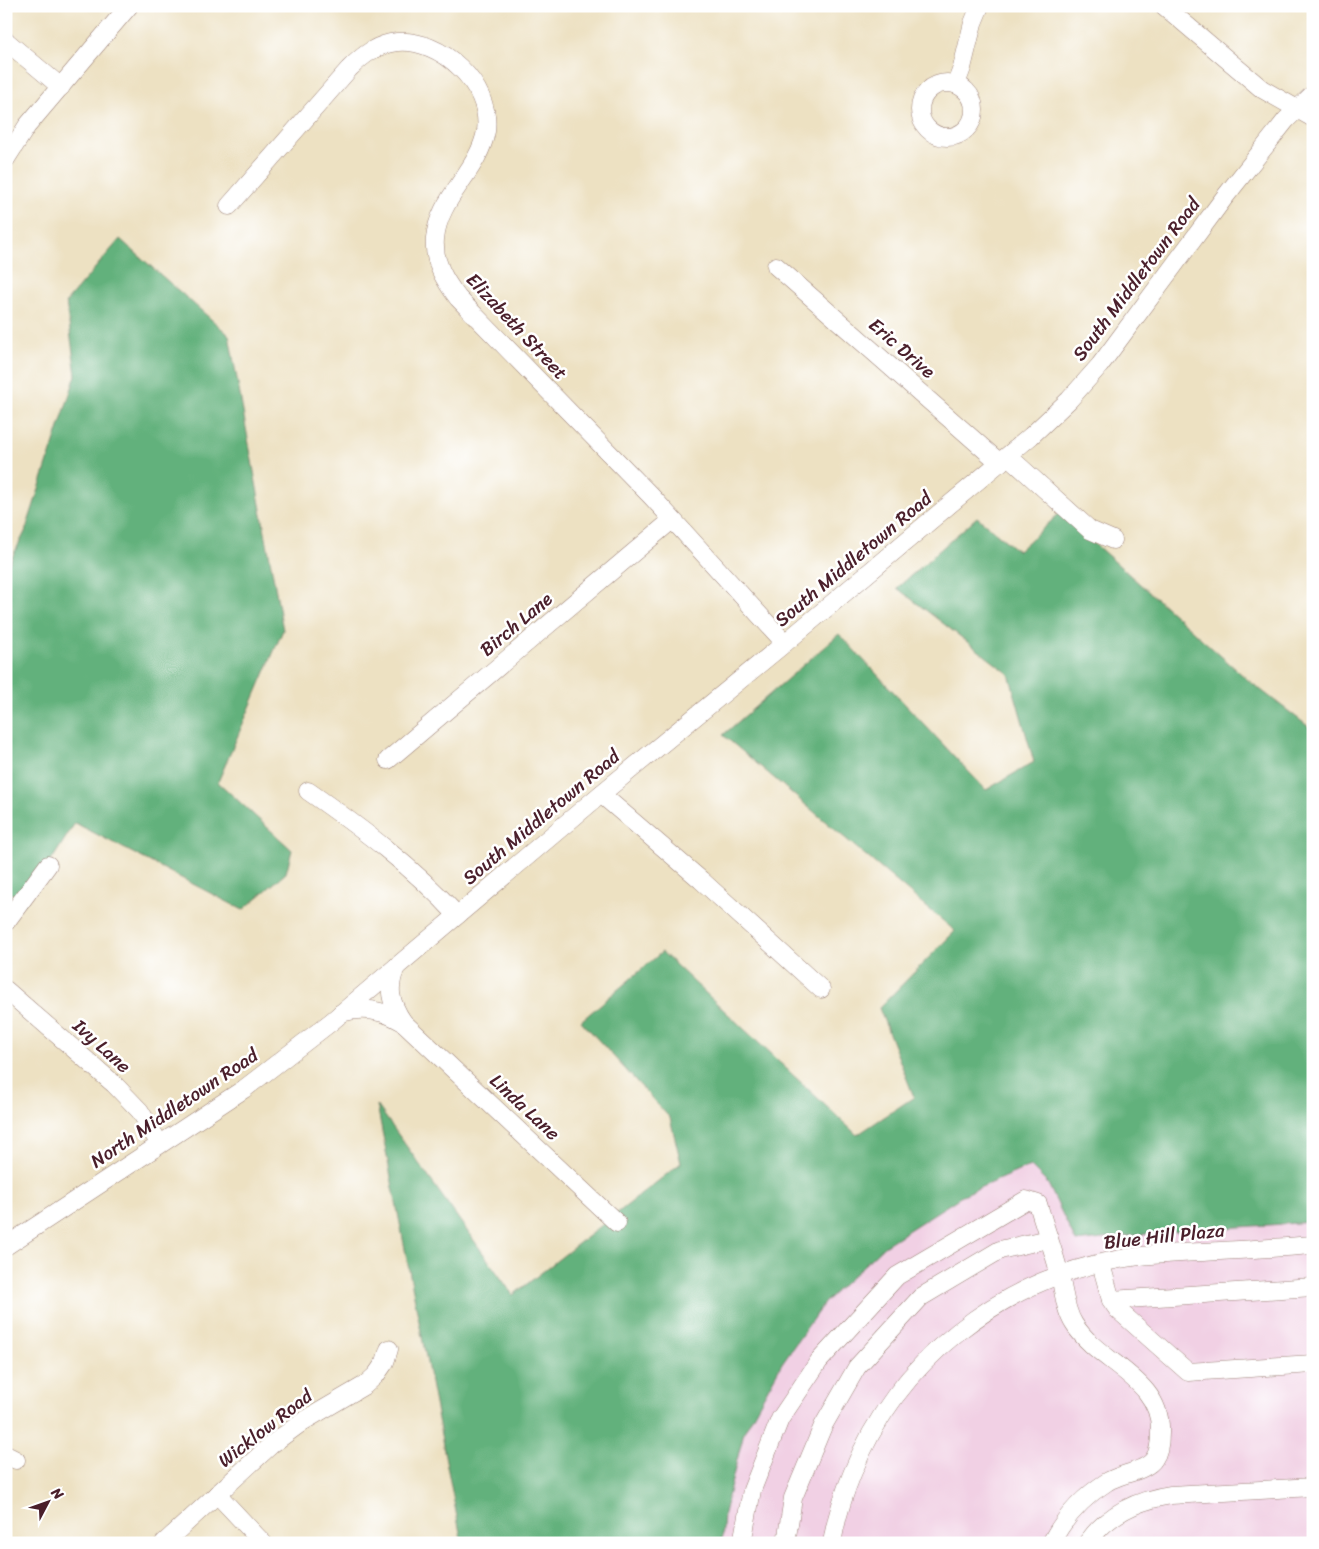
<svg xmlns="http://www.w3.org/2000/svg" width="1319" height="1549" viewBox="0 0 1319 1549" font-family="Sriracha,sans-serif">
	<style>
		.built { fill: #f1d0e4 }
		.forest { fill: #62b17c; stroke: #566854 }
		.lines { fill: none; stroke-linecap: round; stroke-linejoin: round }
		.minor-casing { stroke: #9c8076; stroke-width: 19 }
		.minor { stroke: #fff; stroke-width: 18 }
		.labels { text-anchor: middle; dominant-baseline: central; stroke-width: 5; stroke-linejoin: round; paint-order: stroke }
		.street-label { font-size: 19px; fill: #4a1f2b; stroke: #fff }
	</style>
	<rect width="100%" height="100%" fill="#fff"/>
	<filter id="ink" filterUnits="userSpaceOnUse"><feTurbulence type="fractalNoise" baseFrequency=".02" numOctaves="2"/><feDisplacementMap in="SourceGraphic" scale="10" xChannelSelector="R" yChannelSelector="G"/><feConvolveMatrix kernelMatrix="1 2 1 2 8 2 1 2 1" color-interpolation-filters="sRGB"/></filter>
	<filter id="wash" filterUnits="userSpaceOnUse"><feTurbulence type="fractalNoise" baseFrequency=".0096" numOctaves="4" result="noise"/><feDisplacementMap in="SourceGraphic" scale="20" xChannelSelector="R" yChannelSelector="G"/><feGaussianBlur stdDeviation="1.12" result="paint"/><feColorMatrix in="noise" values="0 0 0 0 0 0 0 0 0 0 0 0 0 0 0 0 0 1.4 0 .05"/><feComposite in="paint" operator="in"/></filter>
	<g filter="url(#wash)">
		<rect width="100%" height="100%" fill="#ede1c2"/>
		<polygon class="built" points="1029,1156 1313,1214 1313,1543 707,1543 759,1381 871,1243"/>
		<g class="forest">
			<polygon points="120,239 229,335 283,630 218,782 292,850 286,873 243,910 75,823 24,904 6,890 6,569 25,532 76,375 66,302"/>
			<polygon points="1060,513 1248,680 1313,730 1313,1222 1165,1232 1076,1242 1048,1184 1030,1166 965,1194 884,1246 824,1303 782,1363 744,1432 724,1513 722,1543 462,1543 377,1105 513,1295 681,1163 670,1118 581,1021 662,952 857,1135 914,1097 879,1008 955,931 723,735 839,634 986,790 1034,762 1009,674 897,588 977,517 1018,551"/>
		</g>
	</g>
	<g filter="url(#ink)">
		<g class="lines">
			<defs>
				<g id="minor">
					<polyline points="1164,6 1262,89 1313,118"/>
					<polyline points="6,41 61,87"/>
					<circle cx="947" cy="110" r="27"/>
					<polyline points="956,84 962,68 973,23 980,6"/>
					<polyline points="6,159 27,126 129,6"/>
					<path d="M229 206 349 69C363 55 377 44 397 42 441 38 492 85 486 131 479 171 438 198 435 239 433 262 445 281 458 298L652 497 785 643"/>
					<polyline points="776,266 1000,463"/>
					<polyline points="1008,456 1090,530 1113,540"/>
					<polyline points="388,760 672,520"/>
					<path d="M308 791C361 828 413 867 457 915"/>
					<polyline points="601,794 701,880 821,989"/>
					<polyline points="6,922 48,865"/>
					<path d="M396 967C387 989 390 1002 403 1022"/>
					<polyline points="6,990 114,1084 140,1111 159,1143"/>
					<path d="M341 1013C363 1006 383 1010 403 1022L617 1223"/>
					<polyline points="6,1246 244,1089 331,1022 601,794 785,643 1031,436 1069,400 1100,365 1224,198 1286,120 1313,94"/>
					<polyline points="1101,1264 1111,1300 1313,1287"/>
					<polyline points="1111,1300 1118,1310 1188,1372 1313,1364"/>
					<polyline points="6,1455 16,1460"/>
					<polyline points="217,1494 263,1543"/>
					<polyline points="164,1543 272,1444 302,1422 365,1385 376,1375 385,1362 389,1349"/>
					<path d="M742 1543 752 1490 780 1419 819 1361 897 1276 1026 1200 1038 1204C1045 1228 1054 1252 1060 1276 1064 1292 1065 1310 1074 1324 1099 1364 1163 1379 1160 1433 1160 1441 1159 1452 1154 1459 1147 1471 1119 1474 1107 1482 1083 1497 1064 1518 1051 1543"/>
					<polyline points="786,1543 793,1498 823,1426 857,1367 921,1297 1000,1250 1048,1239"/>
					<path d="M832 1543C836 1519 843 1496 852 1474 897 1360 1001 1280 1120 1259 1148 1254 1176 1253 1203 1252 1240 1250 1276 1248 1313 1245"/>
					<path d="M1087 1543C1107 1515 1137 1500 1171 1495L1313 1487"/>
				</g>
			</defs>
			<use href="#minor" class="minor-casing"/>
			<use href="#minor" class="minor"/>
		</g>
	</g>
	<g class="labels">
		<g class="street-label">
			<text transform="translate(1136 279) rotate(-53)">South Middletown Road</text>
			<text transform="translate(517 326) rotate(47)">Elizabeth Street</text>
			<text transform="translate(902 348) rotate(41)">Eric Drive</text>
			<text transform="translate(853 559) rotate(-40)">South Middletown Road</text>
			<text transform="translate(516 624) rotate(-40)">Birch Lane</text>
			<text transform="translate(541 817) rotate(-40)">South Middletown Road</text>
			<text transform="translate(102 1046) rotate(42)">Ivy Lane</text>
			<text transform="translate(525 1107) rotate(43)">Linda Lane</text>
			<text transform="translate(174 1108) rotate(-34)">North Middletown Road</text>
			<text transform="translate(1164 1236) rotate(-6)">Blue Hill Plaza</text>
			<text transform="translate(265 1428) rotate(-38)">Wicklow Road</text>
		</g>
	</g>
	<rect width="1319" height="1549" fill="none" stroke="#fff" stroke-width="25"/>
	<g transform="translate(48 1502) rotate(49)" stroke="#ffffff" stroke-width="4" paint-order="stroke">
	<path d="M0-4L9 19L0 12L-9 19Z" fill="#4a1f2b"/>
	<text y="-8" font-size="14" font-weight="bold" text-anchor="middle" fill="#4a1f2b">N</text>
	</g>
</svg>
